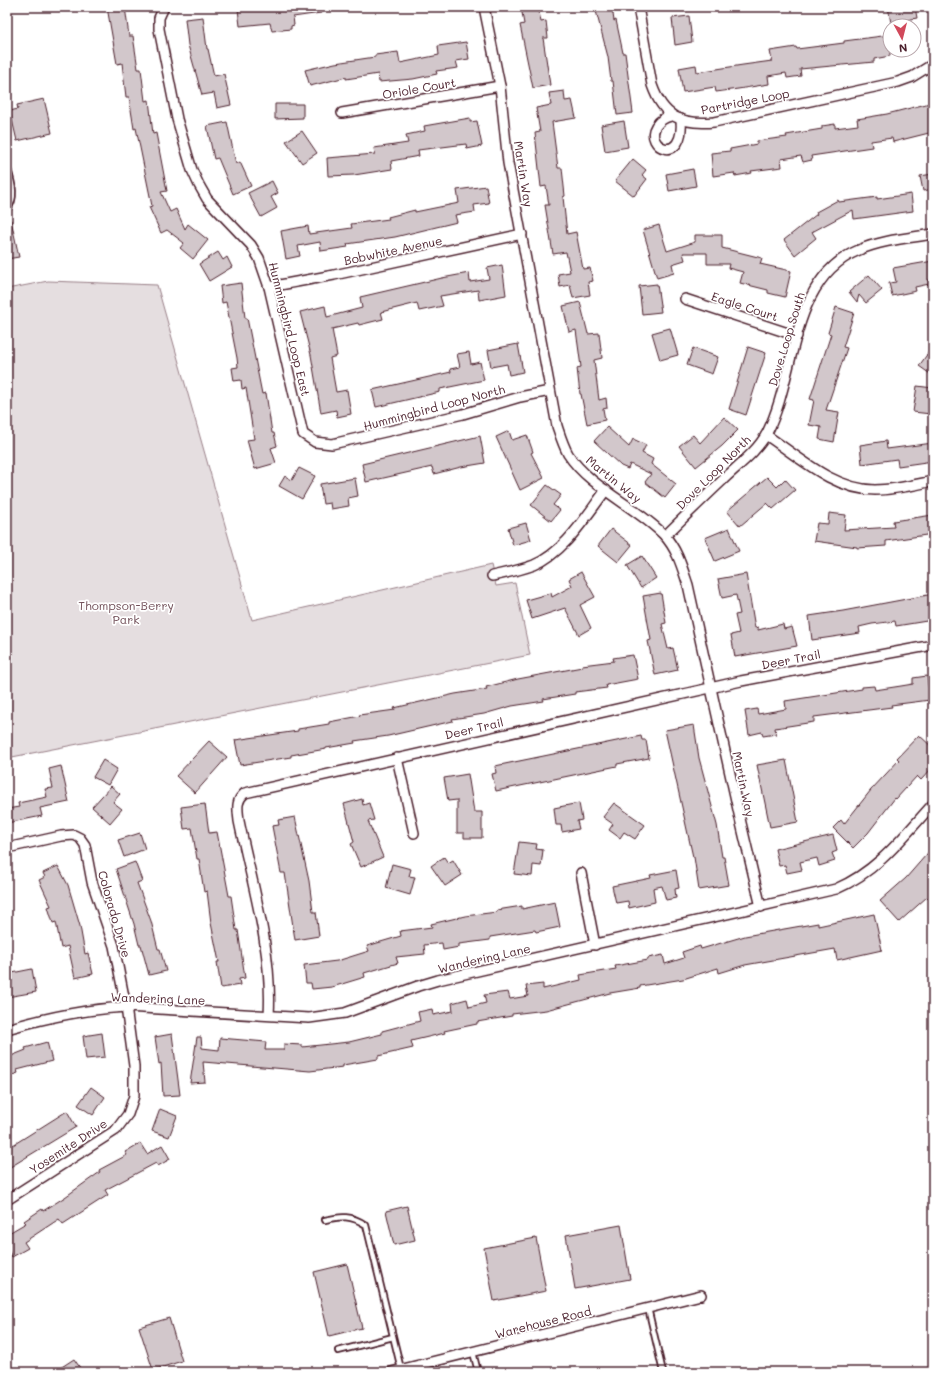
<svg xmlns="http://www.w3.org/2000/svg" width="940" height="1379" viewBox="0 0 940 1379" font-family="Mali,sans-serif">
	<style>
		.green { fill: #e5dee0; stroke: #987e86 }
		.building { fill: #d2c7cb; stroke: #4a1f2b }
		.lines { fill: none; stroke-linecap: round; stroke-linejoin: round }
		.lane-casing { stroke: #4a1f2b; stroke-width: 8 }
		.street-casing { stroke: #4a1f2b; stroke-width: 12 }
		.lane { stroke: #fff; stroke-width: 4.5 }
		.street { stroke: #fff; stroke-width: 9 }
		.labels { text-anchor: middle; dominant-baseline: central; stroke-width: 3.5; stroke-linejoin: round; paint-order: stroke }
		.street-label { font-size: 12px; fill: #4a1f2b; stroke: #fff }
		.park-label { font-size: 12px; fill: #714f58; stroke: #fff }
	</style>
	<rect width="100%" height="100%" fill="#fff"/>
	<filter id="ink" filterUnits="userSpaceOnUse"><feTurbulence type="fractalNoise" baseFrequency=".025" numOctaves="2"/><feDisplacementMap in="SourceGraphic" scale="8" xChannelSelector="R" yChannelSelector="G"/><feConvolveMatrix kernelMatrix="1 2 1 2 8 2 1 2 1" color-interpolation-filters="sRGB"/></filter>
	<g filter="url(#ink)">
		<polygon class="green" points="48,281 157,285 252,620 491,565 496,586 515,583 530,655 7,758 7,289"/>
		<g class="building">
			<polygon points="107,7 125,7 129,36 133,36 138,69 141,69 145,101 149,100 153,134 156,133 167,191 161,192 170,212 176,209 185,229 188,224 208,240 193,259 180,248 184,243 167,230 161,233 149,207 152,206 136,128 134,129 129,97 126,97 122,63 117,64"/>
			<polygon points="250,7 321,7 321,13 293,17 294,25 291,26 291,29 272,31 270,23 240,26 238,9"/>
			<polygon points="521,7 538,7 541,22 546,21 548,38 543,38 550,85 533,88 520,25 524,24"/>
			<polygon points="595,7 612,7 614,21 616,20 623,53 625,53 633,113 617,115 613,81 611,81 608,57"/>
			<polygon points="888,7 915,7 917,18 891,23"/>
			<polygon points="689,16 692,42 675,45 672,18"/>
			<polygon points="203,17 207,49 208,49 214,76 224,74 231,105 217,108 214,93 202,95 188,45 185,19"/>
			<polygon points="890,35 890,56 874,59 874,62 800,69 801,76 787,78 786,73 768,76 769,84 738,89 716,92 715,87 683,92 679,68 696,65 697,72 743,65 772,61 770,51 796,47 797,49 844,43 844,41"/>
			<polygon points="466,42 469,59 456,61 458,68 436,71 437,74 413,79 379,82 378,74 346,79 346,77 310,86 305,70 335,63 375,57 375,55 398,52 400,63 439,55 438,46"/>
			<polygon points="564,91 565,101 572,100 576,118 552,122 558,168 562,168 565,196 563,197 567,234 576,232 583,269 590,268 593,281 588,282 590,295 573,298 570,285 560,287 558,274 570,272 566,252 553,254 545,205 549,205 546,186 541,187 535,133 540,132 536,108 551,105 549,93"/>
			<polygon points="44,99 52,133 17,141 10,111 18,109 17,105"/>
			<polygon points="930,103 931,110 933,110 933,132 893,142 892,138 871,141 872,147 811,156 812,160 803,162 801,156 781,159 782,167 751,171 752,173 735,176 734,173 713,176 711,153 730,151 730,149 757,144 757,141 787,137 786,135 822,129 822,126 835,124 835,128 858,125 857,119 887,114"/>
			<polygon points="275,104 303,104 303,118 275,119"/>
			<polygon points="470,118 470,122 477,121 482,146 467,149 466,144 418,150 419,156 391,161 392,169 354,175 328,176 327,158 375,154 374,148 408,143 406,135 425,131 424,126"/>
			<polygon points="624,121 628,147 605,151 601,125"/>
			<polygon points="227,122 236,164 240,162 251,186 233,194 218,158 214,159 207,126"/>
			<polygon points="302,131 317,153 302,163 286,141"/>
			<polygon points="633,159 646,170 642,175 647,179 634,196 615,181"/>
			<polygon points="693,169 696,186 669,191 666,174"/>
			<polygon points="933,174 933,189 923,191 920,176"/>
			<polygon points="272,181 278,193 271,197 277,208 261,217 248,193"/>
			<polygon points="486,186 489,203 474,205 475,212 455,215 457,222 395,237 347,244 348,247 321,251 320,242 298,246 300,256 286,259 281,231 308,226 309,234 352,228 351,224 389,219 388,217 415,210 415,212 459,203 457,190"/>
			<polygon points="911,194 913,211 854,219 853,210 812,232 816,238 795,255 784,240 817,214 816,212 838,200 839,202 877,197 877,199"/>
			<polygon points="7,220 11,220 19,257 7,259"/>
			<polygon points="659,225 667,251 695,242 695,235 722,235 722,248 762,258 760,264 791,271 785,297 768,293 768,290 740,283 743,272 728,268 729,264 707,264 707,253 683,253 685,260 672,264 674,273 657,278 643,230"/>
			<polygon points="218,252 223,260 227,257 232,267 209,281 199,264"/>
			<polygon points="933,261 933,279 928,280 929,284 915,287 916,291 892,296 889,283 896,282 893,268"/>
			<polygon points="502,265 506,295 479,300 478,290 440,296 443,306 419,311 417,303 381,312 383,319 359,325 358,323 332,329 337,356 330,358 336,392 347,390 351,414 337,417 336,410 321,413 311,355 300,312 325,306 327,317 362,308 360,297 442,278 469,273 470,282 489,279 487,268"/>
			<polygon points="869,275 882,290 866,303 859,295 857,302 849,292"/>
			<polygon points="241,283 245,318 247,318 262,394 266,393 272,433 274,433 277,446 271,448 276,463 255,469 247,440 254,439 246,388 242,389 241,380 234,381 232,368 238,367 237,358 226,302 222,303 220,286"/>
			<polygon points="657,284 661,312 642,314 639,286"/>
			<polygon points="580,302 588,334 599,333 602,358 594,360 599,400 606,398 607,408 603,409 605,420 587,424 581,394 580,394 577,368 581,367 576,330 569,332 563,306"/>
			<polygon points="836,307 854,313 843,347 847,348 826,410 839,412 834,442 819,439 821,427 809,425 814,400 810,399 831,334 828,333"/>
			<polygon points="670,328 678,355 660,360 652,333"/>
			<polygon points="518,344 523,372 509,375 507,364 491,367 488,350"/>
			<polygon points="933,346 933,376 919,366"/>
			<polygon points="748,347 766,353 746,415 729,409"/>
			<polygon points="693,348 718,357 712,374 687,365"/>
			<polygon points="469,352 471,364 480,362 484,380 440,389 440,392 376,407 372,390 451,372 450,369 460,367 457,354"/>
			<polygon points="917,386 933,388 931,414 913,412"/>
			<polygon points="724,417 738,430 722,446 696,467 679,446 693,435 700,443"/>
			<polygon points="607,427 629,447 633,439 646,445 642,453 653,459 651,464 676,484 665,498 645,482 651,474 630,464 628,469 621,466 594,441"/>
			<polygon points="509,431 512,440 527,435 533,452 531,453 544,478 520,490 496,437"/>
			<polygon points="480,436 485,463 461,467 434,474 432,467 366,482 362,464"/>
			<polygon points="886,441 887,449 933,443 933,461 898,466 897,459 862,464 860,445"/>
			<polygon points="299,468 315,476 302,499 279,486 285,476 292,480"/>
			<polygon points="767,477 777,487 785,479 795,490 773,509 767,503 740,526 727,511"/>
			<polygon points="355,478 358,496 348,498 349,506 331,509 330,503 323,504 320,484"/>
			<polygon points="547,485 561,495 553,505 560,510 551,521 531,505"/>
			<polygon points="829,513 846,515 844,530 894,527 893,521 933,515 933,534 886,541 886,546 857,548 857,547 814,541 817,523 828,524"/>
			<polygon points="526,523 531,540 513,545 508,528"/>
			<polygon points="729,528 739,551 715,561 705,538"/>
			<polygon points="611,529 632,545 618,562 598,546"/>
			<polygon points="642,556 656,578 641,588 627,565"/>
			<polygon points="581,572 595,597 580,605 591,628 579,635 565,608 532,619 526,600 551,593 552,597 572,586 569,579"/>
			<polygon points="746,574 755,628 758,627 758,630 783,624 784,629 792,627 797,646 735,657 731,635 739,633 735,615 740,614 736,595 722,598 718,579"/>
			<polygon points="661,593 666,623 662,624 668,649 673,648 678,670 655,675 648,641 651,640 643,596"/>
			<polygon points="933,594 933,620 896,626 895,621 872,624 859,627 860,633 812,640 809,616 843,611"/>
			<polygon points="633,655 638,679 606,685 607,688 575,692 575,694 543,699 544,701 512,706 484,714 452,719 453,721 388,736 354,741 355,743 326,748 326,749 291,755 291,757 240,765 235,740 298,731 298,729 329,724 329,722 360,716 359,715 395,710 394,708 455,694 487,689 486,687 518,679 582,667 582,665 614,661 613,658"/>
			<polygon points="927,676 930,700 891,705 892,707 814,717 814,722 775,728 776,734 763,736 762,732 749,735 745,711 757,709 758,714 786,709 785,701 862,689 862,687 874,686 875,690 901,686 913,684 913,678"/>
			<polygon points="694,725 699,758 717,825 722,857 724,857 729,885 699,890 694,857 693,857 665,730"/>
			<polygon points="919,735 933,748 933,767 921,780 917,776 896,799 895,798 868,833 853,848 833,828 841,820 844,824 871,790 899,760 897,758"/>
			<polygon points="641,736 642,740 646,740 649,758 617,764 617,766 496,791 492,774 496,773 495,766"/>
			<polygon points="209,741 227,757 195,793 176,776"/>
			<polygon points="103,760 117,769 108,785 93,777"/>
			<polygon points="786,760 798,822 770,827 757,765"/>
			<polygon points="61,766 69,802 40,808 42,816 7,823 7,809 19,807 18,803 47,797 45,789 53,788 49,769"/>
			<polygon points="468,774 474,812 482,812 482,838 464,838 464,833 457,833 457,800 448,801 444,778"/>
			<polygon points="111,786 120,794 113,802 122,809 110,823 92,807"/>
			<polygon points="362,799 363,805 369,803 374,820 368,821 383,857 361,867 351,844 354,842 344,804"/>
			<polygon points="579,803 582,820 577,821 579,829 562,832 561,825 556,825 554,808"/>
			<polygon points="614,803 645,825 635,839 624,832 620,838 609,830 613,824 603,817"/>
			<polygon points="205,804 209,833 217,832 229,896 231,896 236,930 238,930 245,978 239,979 240,985 221,988 217,962 219,962 211,923 207,891 204,892 199,859 197,859 192,828 184,829 181,807"/>
			<polygon points="295,817 309,881 313,912 316,912 319,936 295,940 285,873 281,873 272,826 279,825 278,820"/>
			<polygon points="140,833 145,849 124,857 118,840"/>
			<polygon points="833,835 837,851 832,853 835,861 819,866 817,858 800,862 802,870 787,873 785,865 779,866 775,849"/>
			<polygon points="519,842 537,844 536,849 543,850 541,866 533,865 532,876 514,874"/>
			<polygon points="933,847 933,894 929,899 927,897 899,922 880,901 906,878"/>
			<polygon points="444,857 448,863 453,860 462,875 445,886 431,866"/>
			<polygon points="135,862 142,881 137,883 151,921 158,949 160,949 166,971 149,975 141,945 139,945 134,924 116,869"/>
			<polygon points="392,864 411,869 409,876 415,877 410,895 386,888"/>
			<polygon points="58,866 68,885 80,926 85,954 88,953 93,974 75,978 68,946 61,948 56,922 53,923 48,907 51,906 39,880 45,877 43,873"/>
			<polygon points="676,870 679,888 675,889 676,898 666,900 662,886 653,888 655,902 629,908 628,901 616,903 612,886 651,878 650,875"/>
			<polygon points="555,902 560,927 536,932 535,930 490,937 490,940 459,944 459,947 443,950 442,943 424,945 425,954 396,957 398,963 364,973 365,977 332,987 312,989 311,983 306,983 304,965 337,961 369,951 367,946 401,936 400,931 432,927 431,924 465,916 497,912 497,910 522,906 522,909"/>
			<polygon points="874,914 882,950 837,960 835,949 745,965 719,973 718,968 683,979 640,986 640,988 610,993 546,1010 512,1014 512,1016 477,1022 477,1024 444,1031 445,1033 411,1041 413,1048 378,1056 378,1059 343,1065 343,1067 310,1071 203,1062 205,1082 190,1083 197,1037 201,1037 202,1048 219,1050 220,1038 266,1042 265,1050 284,1050 284,1044 302,1045 302,1047 349,1042 382,1034 382,1031 420,1021 418,1012 432,1009 433,1015 453,1011 452,1003 467,999 469,1007 486,1003 484,995 508,992 510,999 528,996 526,986 543,984 543,989 581,980 580,975 616,969 615,966 648,960 648,958 663,955 665,964 684,958 682,952 700,946 701,949 745,936 818,923 818,926"/>
			<polygon points="32,969 36,992 7,997 7,974"/>
			<polygon points="102,1033 105,1057 86,1059 83,1036"/>
			<polygon points="172,1034 180,1095 163,1096 161,1063 159,1064 155,1037"/>
			<polygon points="47,1042 52,1061 17,1070 18,1073 7,1077 7,1047 11,1056 26,1050 25,1048"/>
			<polygon points="91,1087 105,1097 93,1115 78,1105"/>
			<polygon points="160,1109 177,1116 169,1137 152,1131"/>
			<polygon points="67,1111 76,1127 7,1169 7,1136 13,1145"/>
			<polygon points="140,1143 147,1154 162,1145 170,1159 158,1166 156,1163 105,1190 108,1195 63,1224 59,1219 24,1242 28,1248 12,1257 7,1248 7,1234 26,1223 24,1221 42,1209 43,1211 65,1197 100,1172 99,1170 127,1155 125,1152"/>
			<polygon points="407,1206 415,1240 394,1245 386,1211"/>
			<polygon points="621,1225 630,1279 575,1289 566,1235"/>
			<polygon points="536,1238 546,1291 494,1301 484,1248"/>
			<polygon points="347,1264 362,1328 329,1336 314,1272"/>
			<polygon points="169,1318 182,1361 153,1370 139,1327"/>
			<polygon points="74,1359 83,1372 54,1372"/>
		</g>
		<g class="lines">
			<defs>
				<g id="lane">
					<path d="M7 166C11 180 18 197 7 210"/>
					<path d="M325 1220C341 1216 351 1215 366 1225L401 1369"/>
					<polyline points="648,1308 663,1372"/>
					<polyline points="338,1351 393,1337"/>
					<polyline points="473,1352 478,1372"/>
				</g>
				<g id="street">
					<polyline points="164,7 159,18 159,29 177,119 192,170 199,185 207,199 251,245 259,258 269,287 303,434 315,442 332,444 463,414 520,397 550,391"/>
					<path d="M484 7 500 86 508 163 557 426C560 435 563 445 568 454 589 487 637 507 664 535 677 549 682 567 688 585L741 823 761 907"/>
					<path d="M638 7 652 85C663 117 681 125 714 122L898 82 912 77 933 64"/>
					<polyline points="342,113 500,86"/>
					<path d="M671 116C665 117 660 120 656 126 643 147 685 167 681 119"/>
					<polyline points="269,287 334,275 522,234"/>
					<polyline points="685,299 797,336"/>
					<path d="M766 435C799 457 834 490 875 490 895 490 914 485 933 481"/>
					<path d="M665 536C685 516 705 497 726 477 740 464 758 450 767 433 797 374 789 279 859 250 882 240 909 238 933 234"/>
					<path d="M492 576C506 573 521 570 534 565 565 552 586 516 606 490"/>
					<polyline points="397,758 414,833"/>
					<polyline points="7,848 61,836 74,835 80,838 85,845 92,882 114,946 126,1007 134,1066 134,1096 128,1114 116,1130 7,1200"/>
					<polyline points="581,873 595,945"/>
					<path d="M269 1015C273 951 252 884 239 821 238 810 235 801 245 793L741 681 933 645"/>
					<path d="M7 1029C45 1018 86 1009 126 1007L309 1018 345 1013 418 986 438 980 836 889C878 871 903 837 933 804"/>
					<polyline points="391,1372 701,1295"/>
				</g>
			</defs>
			<use href="#lane" class="lane-casing"/>
			<use href="#street" class="street-casing"/>
			<use href="#lane" class="lane"/>
			<use href="#street" class="street"/>
		</g>
	</g>
	<g class="labels">
		<g class="street-label">
			<text transform="translate(419 88) rotate(-10)">Oriole Court</text>
			<text transform="translate(745 101) rotate(-11)">Partridge Loop</text>
			<text transform="translate(524 174) rotate(81)">Martin Way</text>
			<text transform="translate(393 250) rotate(-12)">Bobwhite Avenue</text>
			<text transform="translate(745 306) rotate(18)">Eagle Court</text>
			<text transform="translate(290 329) rotate(76)">Hummingbird Loop East</text>
			<text transform="translate(786 339) rotate(-73)">Dove Loop South</text>
			<text transform="translate(434 407) rotate(-15)">Hummingbird Loop North</text>
			<text transform="translate(713 472) rotate(-45)">Dove Loop North</text>
			<text transform="translate(614 479) rotate(39)">Martin Way</text>
			<text transform="translate(791 659) rotate(-11)">Deer Trail</text>
			<text transform="translate(474 728) rotate(-13)">Deer Trail</text>
			<text transform="translate(744 784) rotate(78)">Martin Way</text>
			<text transform="translate(115 914) rotate(74)">Colorado Drive</text>
			<text transform="translate(484 958) rotate(-13)">Wandering Lane</text>
			<text transform="translate(158 998) rotate(2)">Wandering Lane</text>
			<text transform="translate(68 1146) rotate(-33)">Yosemite Drive</text>
			<text transform="translate(543 1322) rotate(-14)">Warehouse Road</text>
		</g>
		<g class="park-label">
			<text x="126" y="605">Thompson-Berry<tspan x="126" dy="14">Park</tspan></text>
		</g>
	</g>
	<rect width="940" height="1379" fill="none" stroke="#fff" stroke-width="24"/>
	<rect x="12" y="12" width="916" height="1355" fill="none" stroke="#4a1f2b" stroke-width="1.5" filter="url(#ink)"/>
	<g transform="translate(902 38) rotate(173)"><circle r="19" fill="#ffffff" stroke="#b7a5aa"/>
	<path d="M0-3L7 15L0 10L-7 15Z" fill="#d1495b"/>
	<text y="-6" font-size="11" font-weight="bold" text-anchor="middle" fill="#4a1f2b">N</text>
	</g>
</svg>
